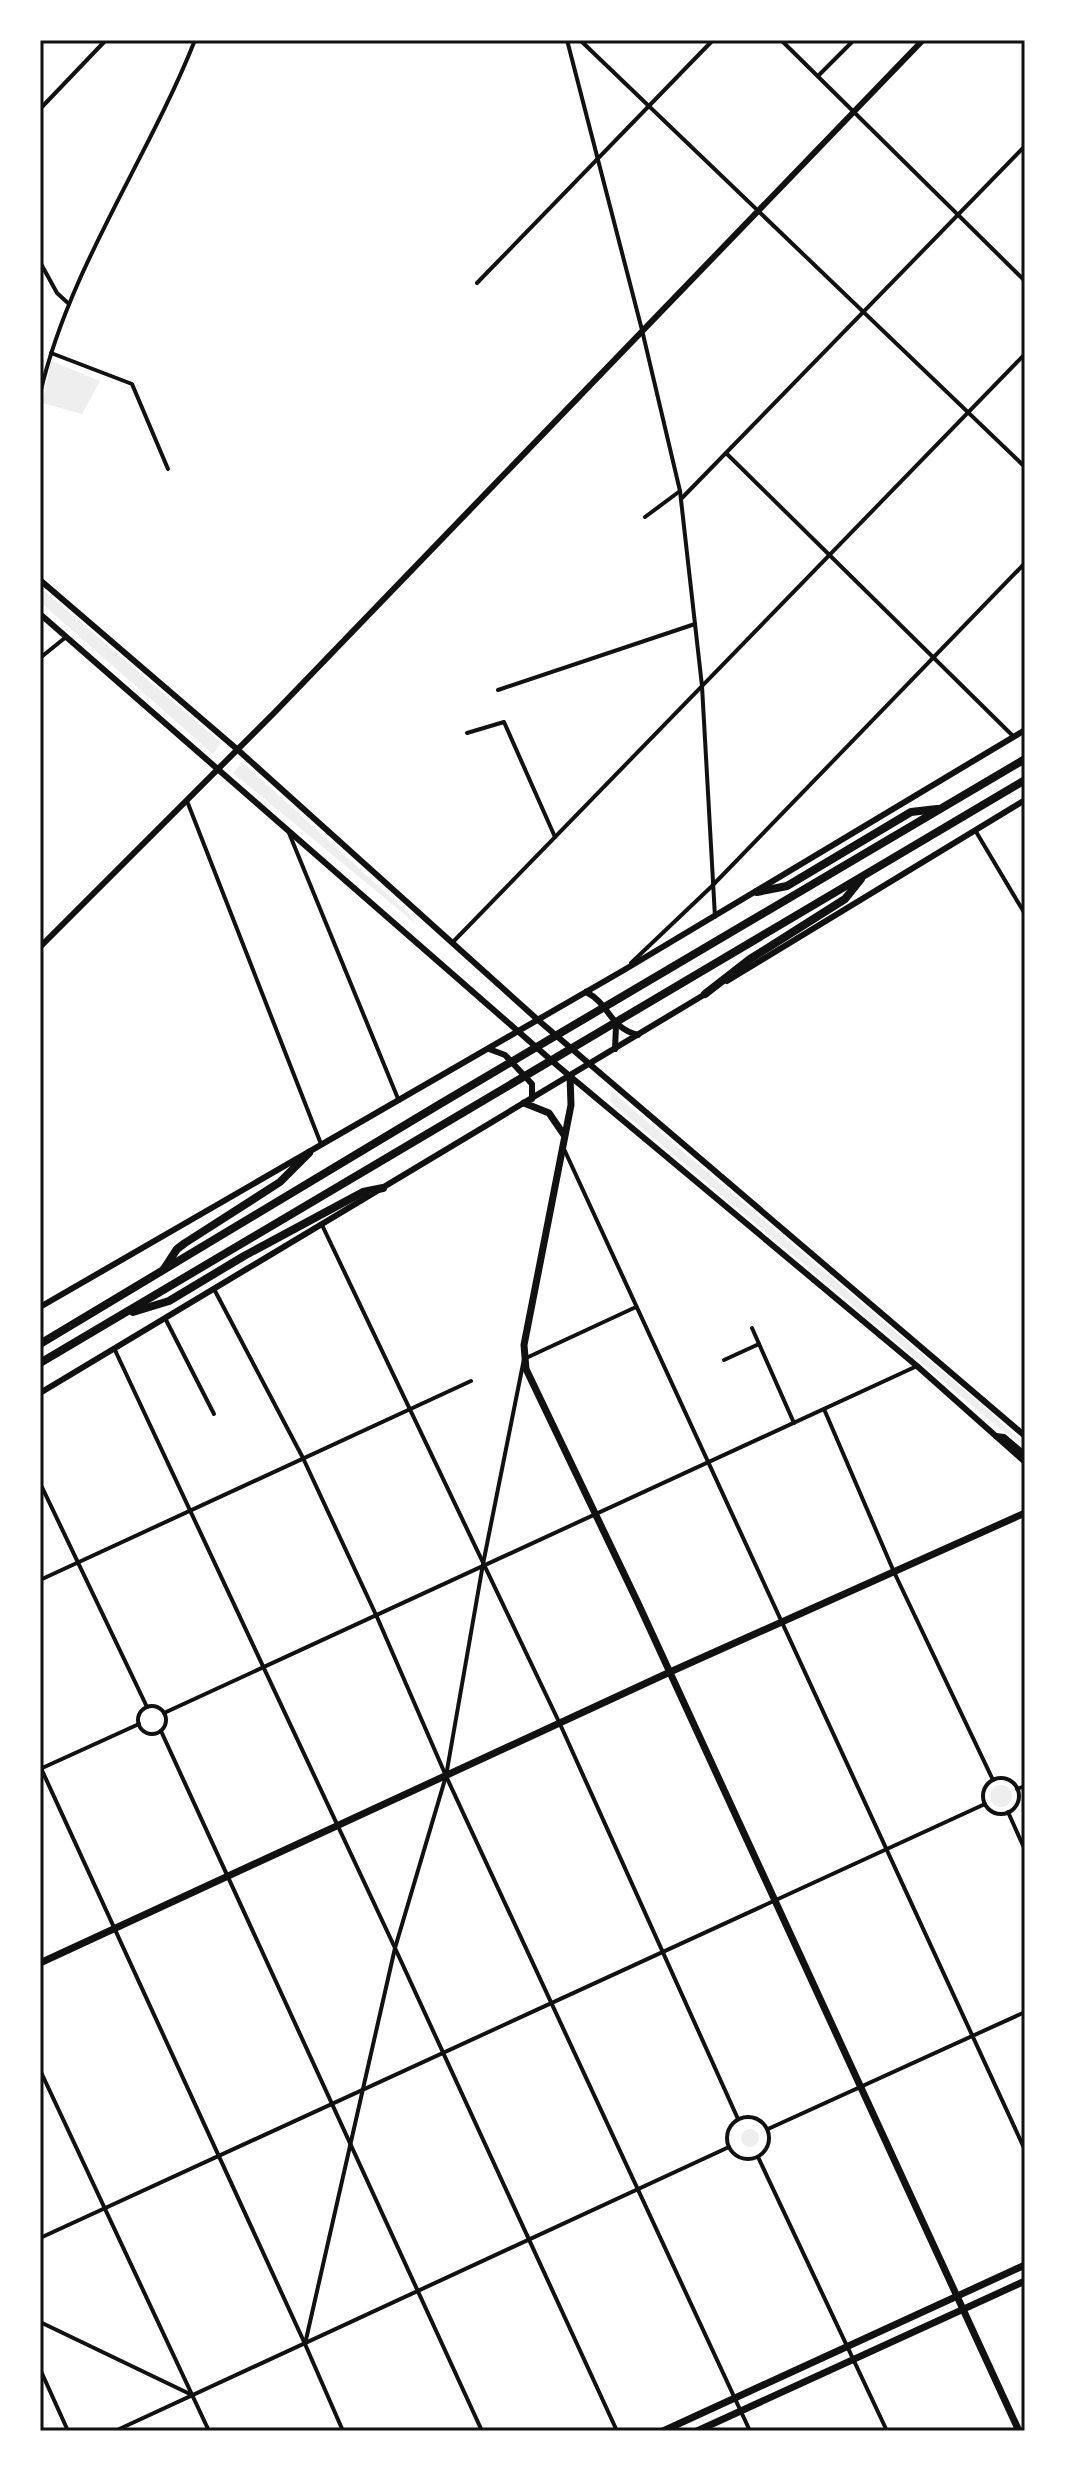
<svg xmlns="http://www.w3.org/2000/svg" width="1065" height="2471" viewBox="0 0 1065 2471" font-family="Rubik,sans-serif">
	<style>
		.green { fill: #eee }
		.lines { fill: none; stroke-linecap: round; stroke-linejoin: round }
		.minor { stroke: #111; stroke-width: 4 }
		.tertiary { stroke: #111; stroke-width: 6 }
		.secondary { stroke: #111; stroke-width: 6 }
		.primary { stroke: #111; stroke-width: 7 }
		.motorway { stroke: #111; stroke-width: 8 }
		.neatline { fill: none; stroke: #111; stroke-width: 3 }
	</style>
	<rect width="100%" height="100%" fill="#fff"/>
	<g class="green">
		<polygon points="51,361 100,381 82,414 42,403"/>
		<polygon points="40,587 221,743 213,754 40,602"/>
		<polygon points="242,762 409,914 415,923 233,773"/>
		<polygon points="611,1091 989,1411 1025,1445 999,1428 610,1101"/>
		<circle cx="1001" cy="1796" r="11"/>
		<circle cx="750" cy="2138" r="9"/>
	</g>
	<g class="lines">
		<g class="minor">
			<polyline points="567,40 642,330 680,491 702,686 715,917"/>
			<polyline points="580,40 1025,467"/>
			<polyline points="781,40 1025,281"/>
			<polyline points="818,76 854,40"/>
			<polyline points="40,109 106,40"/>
			<polyline points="40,262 57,293 69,304"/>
			<polyline points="477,283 713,40"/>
			<polyline points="51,353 132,384 168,469"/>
			<path d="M40 394C69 268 148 159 195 40"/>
			<polyline points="726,453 1014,737"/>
			<polyline points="681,499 1025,146"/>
			<polyline points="645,517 680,491"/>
			<polyline points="40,658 66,637"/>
			<polyline points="498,690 695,624"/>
			<polyline points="467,733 504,722 555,837"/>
			<polyline points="187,801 321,1144"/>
			<polyline points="975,830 1025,914"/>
			<polyline points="289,833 399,1101"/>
			<polyline points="452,943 1025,354"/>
			<polyline points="631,963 711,887 1025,563"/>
			<polyline points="564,1149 1025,2150"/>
			<polyline points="322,1225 560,1724 738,2119"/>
			<polyline points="214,1289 303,1458 377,1617 446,1776 750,2431"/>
			<polyline points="165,1318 214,1414"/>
			<polyline points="752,1328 794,1423"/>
			<polyline points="114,1348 395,1948 617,2431"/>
			<polyline points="724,1360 759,1344"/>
			<polyline points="824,1409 894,1572 993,1780"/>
			<polyline points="40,1483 147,1707"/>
			<polyline points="40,1580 471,1381"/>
			<circle cx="152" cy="1720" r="14"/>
			<polyline points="164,1713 917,1366"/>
			<polyline points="161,1731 482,2431"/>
			<polyline points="40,1766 305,2344 343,2431"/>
			<polyline points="40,1769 139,1724"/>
			<circle cx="1001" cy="1796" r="18"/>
			<polyline points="1017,1789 1025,1786"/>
			<polyline points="1008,1812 1025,1850"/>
			<polyline points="40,2070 209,2431"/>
			<circle cx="748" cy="2138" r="21"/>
			<polyline points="768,2129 1025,2012"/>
			<polyline points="758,2157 887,2431"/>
			<polyline points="40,2238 985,1804"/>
			<polyline points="40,2322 192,2395"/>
			<polyline points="305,2344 395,1948 446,1776 483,1564 524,1359 636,1307"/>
			<polyline points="40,2369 68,2431"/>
			<polyline points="115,2431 729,2147"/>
		</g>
		<polyline class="tertiary" points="40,947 274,713 923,40"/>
		<g class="secondary">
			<polyline points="40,580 238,750 538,1020 1025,1436"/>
			<polyline points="40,614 559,1067 917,1366 1025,1462"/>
			<polyline points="727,981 1025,800"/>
			<path d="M586 992C610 1004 609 1028 638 1035"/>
			<polyline points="489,1049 505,1055 532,1084 532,1099"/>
			<polyline points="615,1049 616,1026"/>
			<polyline points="40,1307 624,970 1025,730"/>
			<polyline points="40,1393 707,993"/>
			<polyline points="996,1436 1004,1437 1025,1455"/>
		</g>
		<g class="primary">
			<polyline points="570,1076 571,1105 524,1345 526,1369 638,1603 1019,2431"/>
			<polyline points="524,1103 549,1113 564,1135"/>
			<polyline points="40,1963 670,1672 1025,1513"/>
			<polyline points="663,2431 1025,2265"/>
			<polyline points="697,2431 1025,2281"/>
		</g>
		<g class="motorway">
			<polyline points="757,892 787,886 911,812 937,809"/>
			<polyline points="705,994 750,959 845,899 861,879"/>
			<polyline points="164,1269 177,1249 185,1243 280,1182 309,1153"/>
			<polyline points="133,1312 169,1301 244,1256 363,1192 383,1188"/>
			<polyline points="40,1344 440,1104 1025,759"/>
			<polyline points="40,1363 1025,780"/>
		</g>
	</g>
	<rect width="1065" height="2471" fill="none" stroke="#ffffff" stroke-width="84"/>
	<rect x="42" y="42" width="981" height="2387" class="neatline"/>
</svg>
